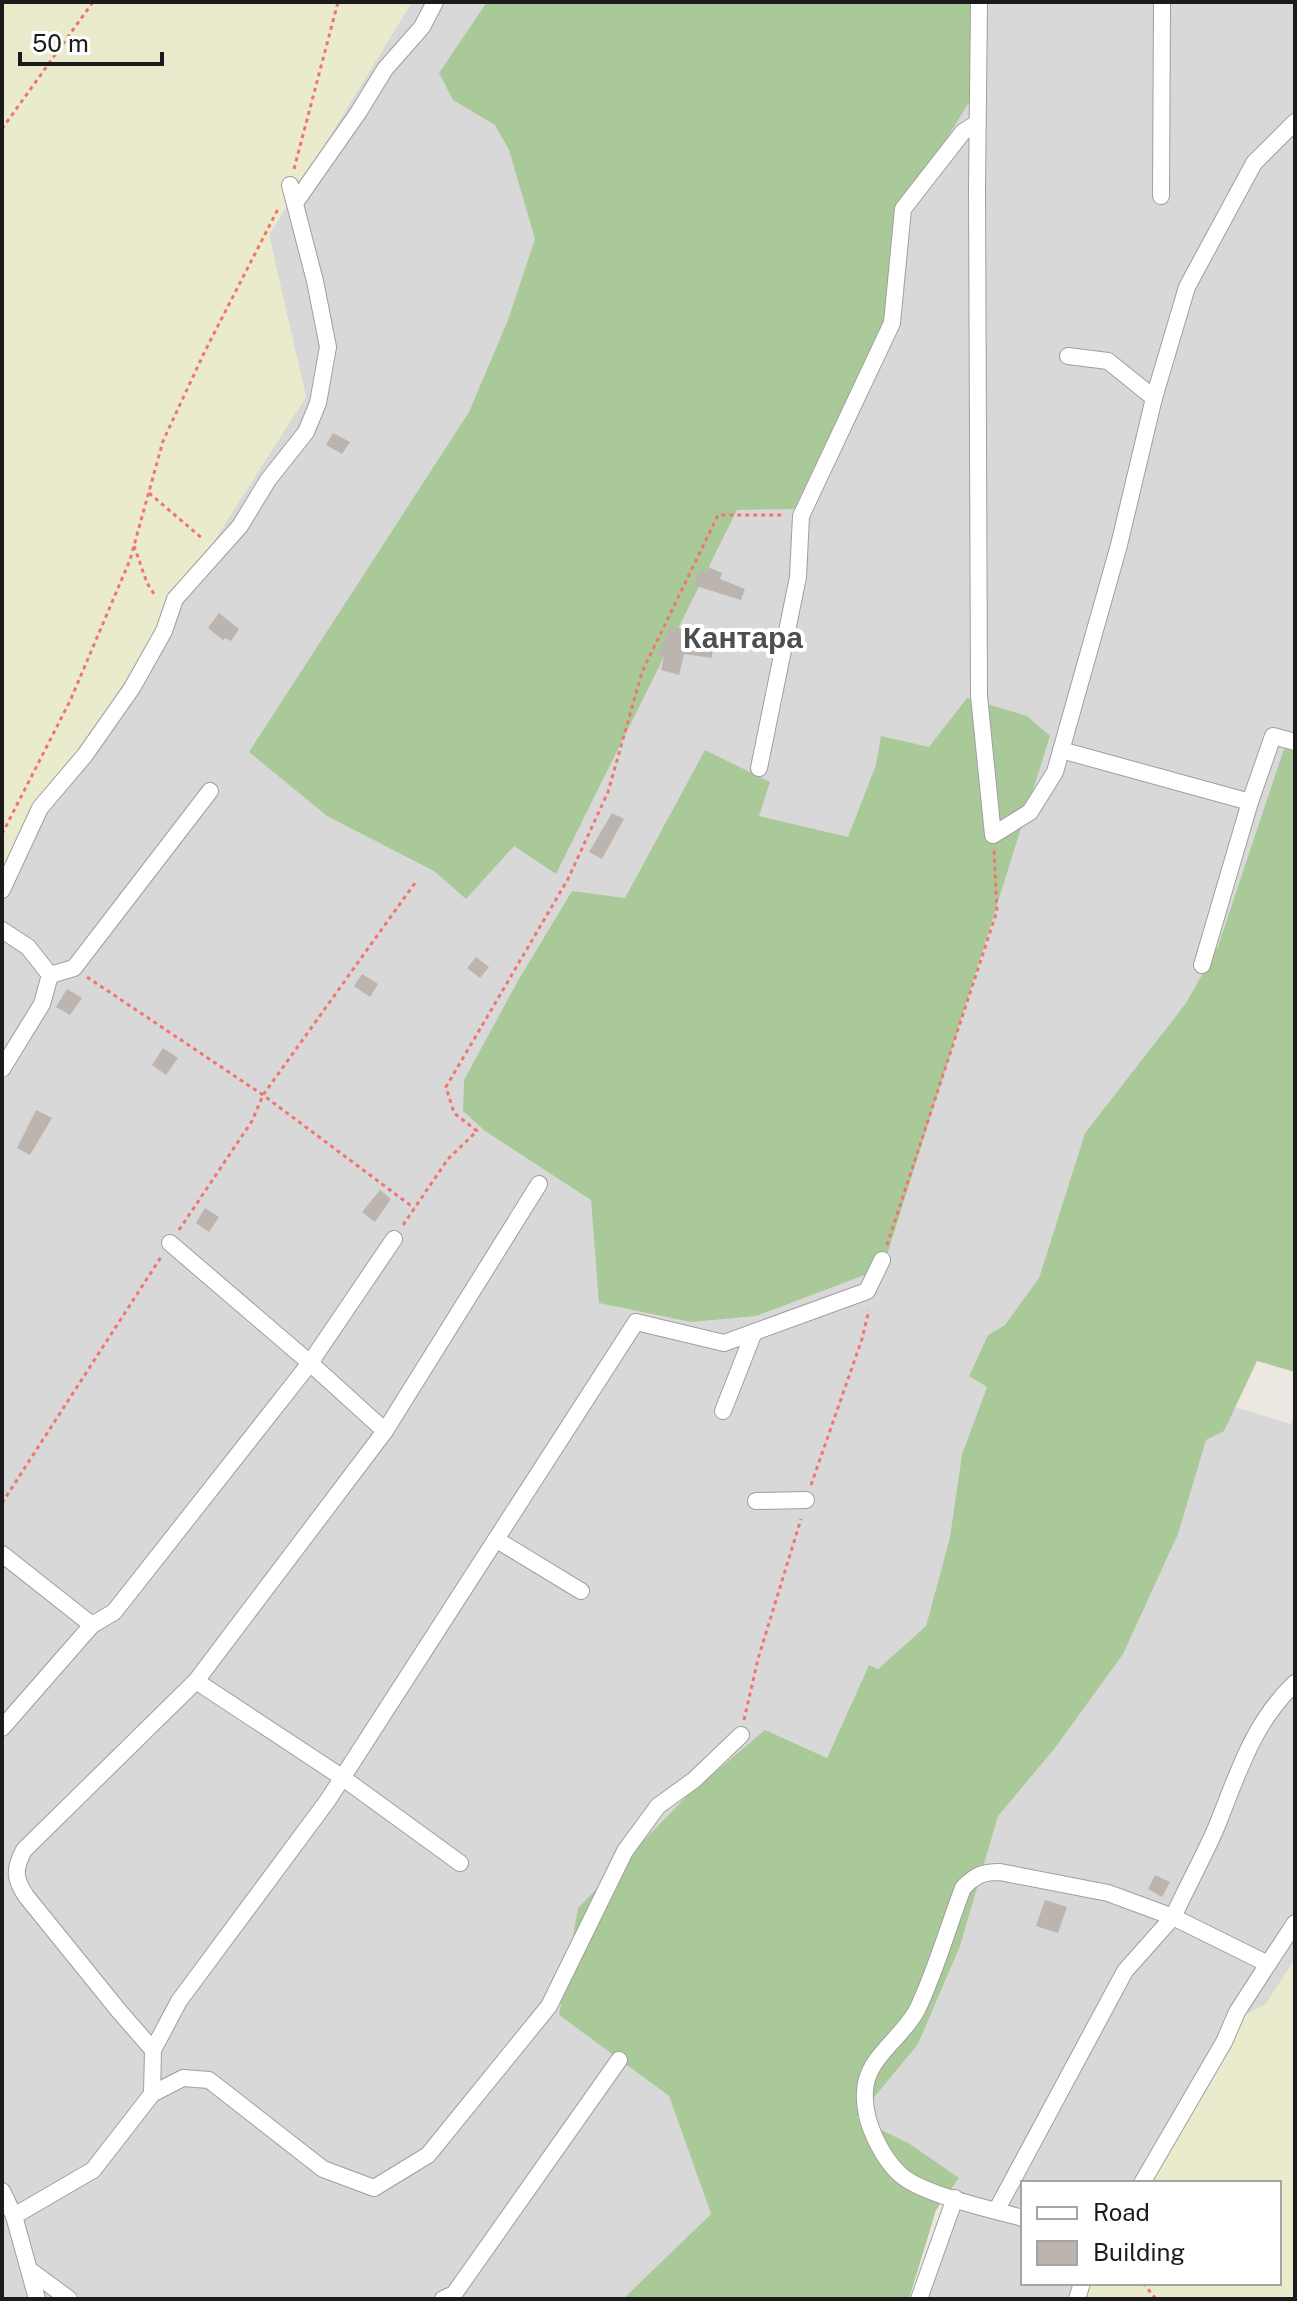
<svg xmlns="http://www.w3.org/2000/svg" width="1297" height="2301" viewBox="0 0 1297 2301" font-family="'Public Sans',sans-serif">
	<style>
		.residential { fill: #d9d8d8 }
		.farmland { fill: #eaebcd }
		.forest { fill: #a9ca98 }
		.building { fill: #bcb4ae }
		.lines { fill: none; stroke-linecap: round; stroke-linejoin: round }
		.minor-casing { stroke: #9f9f9f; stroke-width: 18 }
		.path { stroke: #f1756e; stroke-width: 3; stroke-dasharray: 4 4; stroke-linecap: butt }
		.minor { stroke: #fff; stroke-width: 16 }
		.labels { text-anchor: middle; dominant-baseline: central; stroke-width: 8; stroke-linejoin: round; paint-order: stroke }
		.neighbourhood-label { font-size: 30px; font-weight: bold; fill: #4e4e4e; stroke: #fff }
	</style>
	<rect width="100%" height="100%" fill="#ece8e1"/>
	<g class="residential">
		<polygon points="412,2 1295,2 1295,751 1284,750 1218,946 1186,1003 1085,1133 1039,1278 1005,1326 988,1335 969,1376 987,1387 962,1454 950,1537 926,1626 878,1669 869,1666 826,1759 559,2015 669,2096 711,2214 623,2299 2,2299 2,861 305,397 269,235"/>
		<polygon points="1225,1404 1291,1424 1295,1413 1295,1959 1266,2004 1247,2014 1142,2183 1023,2183 1023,2283 1082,2283 1077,2299 919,2299 955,2198 867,2120 872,2071 1021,1750 1091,1699 1126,1558"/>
	</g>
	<g class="farmland">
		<polygon points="2,2 412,2 269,235 306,397 2,874"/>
		<polygon points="1295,1959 1295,2299 1077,2299 1082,2283 1279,2283 1279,2183 1142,2183 1224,2042 1247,2014 1266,2004"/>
	</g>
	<g class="forest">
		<polygon points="487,2 975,2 973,96 903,209 882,327 794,509 737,510 556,874 514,846 466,899 434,871 327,816 249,752 469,412 508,320 535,239 509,150 495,125 453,100 439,73"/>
		<polygon points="967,698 1027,716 1050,736 883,1268 756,1316 691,1322 599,1303 591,1200 485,1131 463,1111 464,1080 519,979 572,891 625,898 705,750 770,782 759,816 848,837 876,765 881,736 929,747"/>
		<polygon points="1284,749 1295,751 1295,1372 1257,1361 1224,1431 1206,1440 1178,1534 1123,1654 1055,1748 998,1816 960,1946 918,2044 857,2118 910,2144 959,2178 936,2210 909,2299 623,2299 711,2214 669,2096 559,2015 578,1908 687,1796 765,1730 827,1758 869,1665 878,1669 926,1626 950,1537 962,1454 987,1387 969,1376 988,1335 1005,1325 1039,1278 1085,1133 1186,1003 1218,946"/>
	</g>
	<g class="building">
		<polygon points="333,433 350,442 342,454 326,445"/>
		<polygon points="708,567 722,573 720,579 745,589 741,600 693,585 700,570 706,573"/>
		<polygon points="219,613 239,629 231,641 225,638 223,640 208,628"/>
		<polygon points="671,626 713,634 712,658 684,654 679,675 661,670 664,657 657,655"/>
		<polygon points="612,813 624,819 602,859 589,852"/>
		<polygon points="476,957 489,967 480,978 467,968"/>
		<polygon points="362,974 378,984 370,997 354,986"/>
		<polygon points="67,989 82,998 70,1015 56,1007"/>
		<polygon points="163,1048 178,1058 166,1075 152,1065"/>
		<polygon points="36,1110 52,1118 30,1155 17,1148"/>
		<polygon points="380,1190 391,1199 375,1222 362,1212"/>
		<polygon points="205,1208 219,1217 209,1232 196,1223"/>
		<polygon points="1155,1875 1170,1882 1162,1897 1148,1889"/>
		<polygon points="1045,1900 1067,1907 1058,1933 1036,1926"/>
	</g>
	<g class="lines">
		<defs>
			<g id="minor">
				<polyline points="979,2 977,187 979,696 993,835 1030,812 1055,772 1119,545 1154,398 1187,287 1254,163 1295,122"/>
				<polyline points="1161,196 1162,2"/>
				<polyline points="295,203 358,113 385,69 422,27 435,2"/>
				<polyline points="1068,356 1108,361 1154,398"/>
				<polyline points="1061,750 1250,802"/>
				<polyline points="759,768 798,577 801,516 892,323 903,209 963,132 977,123"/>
				<polyline points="2,890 40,808 85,755 132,688 164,631 175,599 240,526 268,480 306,432 318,403 328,347 315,281 290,185"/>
				<polyline points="2,930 28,947 50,975 42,1004 2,1069"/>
				<polyline points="1202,965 1250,802 1273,736 1295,742"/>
				<polyline points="50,975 74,968 210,791"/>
				<polyline points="170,1243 310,1363 385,1431 196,1681 343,1778 460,1863"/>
				<polyline points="723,1411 754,1332"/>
				<polyline points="385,1431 539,1184"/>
				<polyline points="756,1501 806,1500"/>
				<polyline points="497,1540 581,1591"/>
				<polyline points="2,1554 92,1625"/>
				<path d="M1295 1683C1252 1724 1238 1774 1216 1828 1203 1858 1187 1887 1173 1917L1268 1964 1295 1923"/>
				<polyline points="2,1728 92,1625 114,1612 310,1363 394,1239"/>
				<path d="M153 2050 119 2011 26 1896C14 1878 14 1869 24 1850L196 1681"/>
				<polyline points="152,2094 183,2078 209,2080 323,2169 374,2188 428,2155 549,2006 625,1851 658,1806 694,1780 741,1735"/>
				<polyline points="1142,2183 1224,2042 1237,2012 1268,1964"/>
				<polyline points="2,2191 14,2216 37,2299"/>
				<path d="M996 2211 1125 1971 1173 1917 1108 1893 1000 1872C983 1872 975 1875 963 1888 948 1927 936 1970 918 2008 905 2035 872 2054 866 2083 863 2098 866 2117 872 2131 879 2148 888 2164 902 2176 925 2195 993 2210 1023 2218"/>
				<polyline points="14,2216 93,2170 152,2094 153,2050 179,2001 328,1800 636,1322 724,1343 867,1291 882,1260"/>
				<polyline points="31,2271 69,2299"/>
				<polyline points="443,2299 454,2294 619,2060"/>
				<polyline points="919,2299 955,2198"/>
				<polyline points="1077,2299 1082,2283"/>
			</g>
		</defs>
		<use href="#minor" class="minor-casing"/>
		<g class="path">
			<polyline points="2,129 93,2"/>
			<polyline points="294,169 338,2"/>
			<polyline points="149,493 203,539"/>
			<polyline points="134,546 147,583 156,597"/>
			<polyline points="2,834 70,701 130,560 163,441 205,351 278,209"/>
			<polyline points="87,977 263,1095 414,1208"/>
			<polyline points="403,1225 448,1159 477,1131 454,1113 446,1087 568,879 608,792 642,672 718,515 785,515"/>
			<polyline points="179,1230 252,1121 263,1095 415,883"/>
			<polyline points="887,1245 997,911 994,850"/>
			<polyline points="811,1485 862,1339 869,1310"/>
			<polyline points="2,1503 161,1257"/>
			<polyline points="744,1720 758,1659 801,1519"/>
			<polyline points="1143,2283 1156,2299"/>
		</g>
		<use href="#minor" class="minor"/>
	</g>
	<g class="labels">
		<g class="neighbourhood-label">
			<text x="743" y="637">Кантара</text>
		</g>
	</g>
	<rect width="1297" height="2301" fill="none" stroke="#1b1b1b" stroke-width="8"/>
	<rect x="1021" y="2181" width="260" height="104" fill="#ffffff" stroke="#a4a4a4" stroke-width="2"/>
	<rect x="1037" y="2207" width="40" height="12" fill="#ffffff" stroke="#a4a4a4" stroke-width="2"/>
	<text x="1093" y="2221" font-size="24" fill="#1b1b1b">Road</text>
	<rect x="1037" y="2241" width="40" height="24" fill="#bcb4ae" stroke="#a4a4a4" stroke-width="2"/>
	<text x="1093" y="2261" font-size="24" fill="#1b1b1b">Building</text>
	<path d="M20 52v12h142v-12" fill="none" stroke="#1b1b1b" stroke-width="4"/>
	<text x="32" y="52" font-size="24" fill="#1b1b1b" stroke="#ffffff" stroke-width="6" paint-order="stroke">50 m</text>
</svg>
